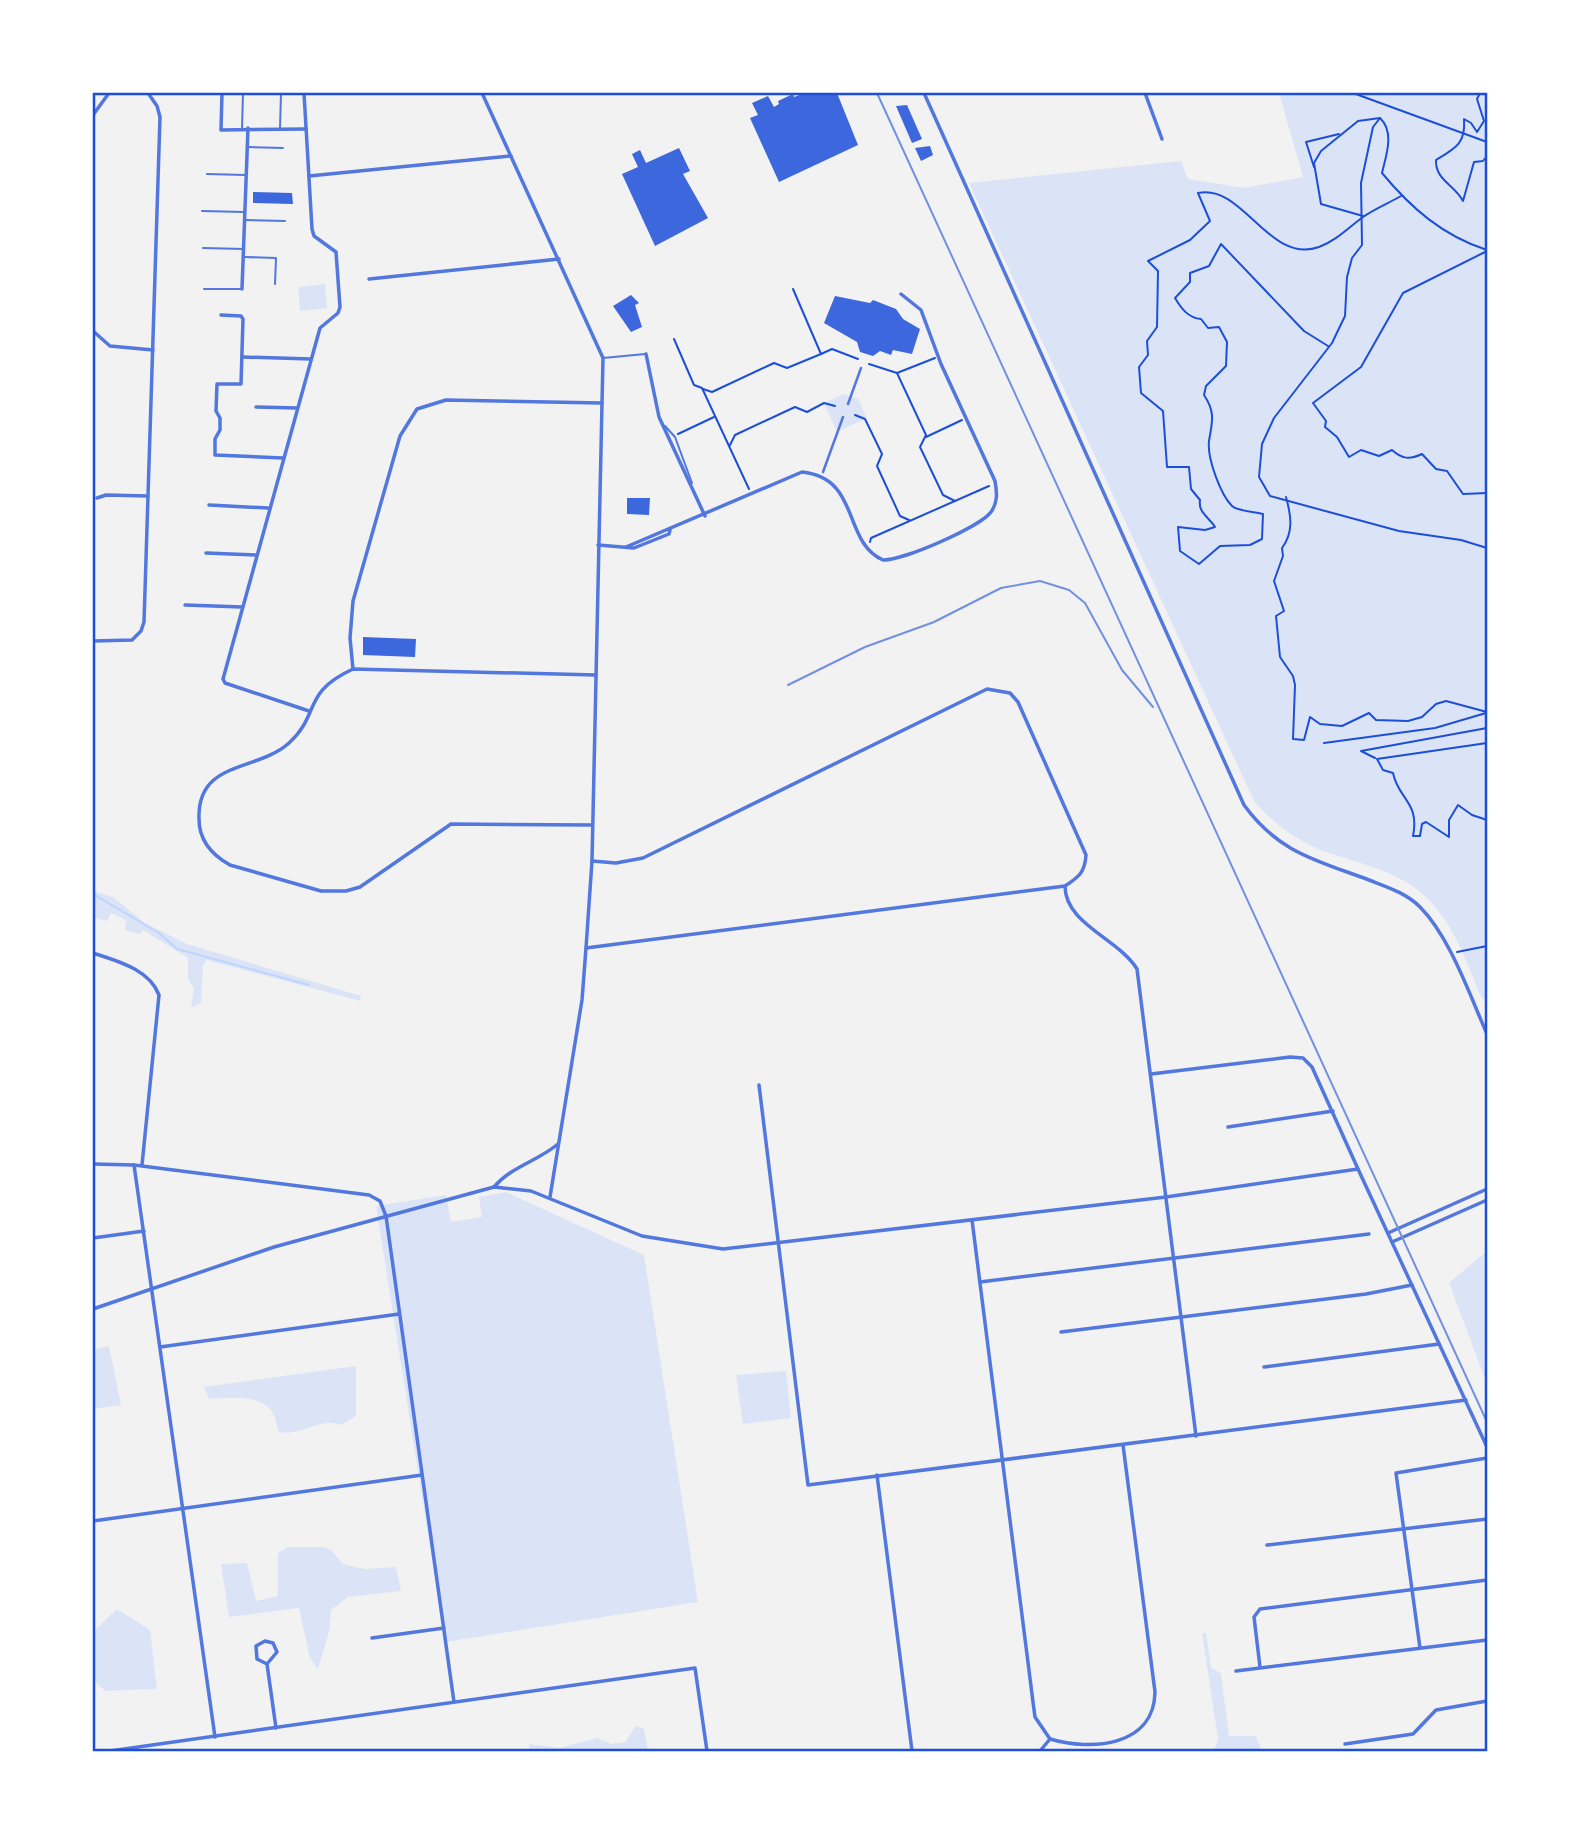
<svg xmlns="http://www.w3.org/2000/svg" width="1580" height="1844" viewBox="0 0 1580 1844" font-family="'Sofia Sans Condensed',sans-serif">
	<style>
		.green { fill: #dbe4f7 }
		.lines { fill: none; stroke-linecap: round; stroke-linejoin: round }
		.stream { stroke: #bfd3fe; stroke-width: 2 }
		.building { fill: #3d67dc }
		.path { stroke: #1d4ed8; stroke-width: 2 }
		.service { stroke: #5277de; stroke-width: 2 }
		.pedestrian { stroke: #5277de; stroke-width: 2.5 }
		.minor { stroke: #5277de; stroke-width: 3.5 }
		.tertiary { stroke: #5277de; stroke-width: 3.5 }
		.rail { stroke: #7290e2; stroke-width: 2 }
		.neatline { fill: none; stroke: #1d4ed8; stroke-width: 2.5 }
	</style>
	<rect width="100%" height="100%" fill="#f2f2f2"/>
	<g class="green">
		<path d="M1279 93H1487V1000L1482 999C1467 964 1456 928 1429 900 1401 871 1360 864 1323 851 1295 840 1273 823 1254 801L969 183 1181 161 1188 179 1244 188 1303 177Z"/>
		<polygon points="325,284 327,308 300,311 298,287"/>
		<polygon points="844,394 858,399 867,418 837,432 824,403"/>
		<polygon points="93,891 113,897 145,923 187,944 361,996 360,1001 207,960 203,965 201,1003 191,1008 194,988 188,979 188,958 143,930 140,934 125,930 126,920 111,913 107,921 93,917"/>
		<polygon points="506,1192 644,1255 698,1602 445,1642 376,1206 446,1195 451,1222 482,1217 479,1197"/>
		<polygon points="1487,1251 1487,1384 1449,1283"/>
		<polygon points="109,1346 121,1405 93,1409 93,1350"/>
		<path d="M356 1366V1416L341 1425C318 1417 302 1437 279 1432 277 1426 275 1415 271 1410 258 1394 227 1398 209 1399L204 1387Z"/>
		<polygon points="786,1371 791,1418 743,1424 736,1375"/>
		<polygon points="288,1547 323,1547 331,1550 343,1564 365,1569 396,1567 401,1591 348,1597 331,1610 329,1632 318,1669 310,1658 299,1608 229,1617 221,1564 247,1563 256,1601 278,1596 278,1553"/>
		<polygon points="117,1609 150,1630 157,1689 105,1691 93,1679 93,1632"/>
		<polygon points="1202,1633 1206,1633 1211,1668 1221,1673 1229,1736 1256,1736 1262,1751 1214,1751 1218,1739"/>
		<polygon points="636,1726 644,1729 648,1751 530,1751 529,1744 559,1748 597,1738 612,1744 625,1742"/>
	</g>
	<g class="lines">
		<polyline class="stream" points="93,894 159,933 177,949 309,985"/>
	</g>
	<g class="building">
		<polygon points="805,93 837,93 858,145 779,182 750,118 758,115 752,103 768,96 774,107 779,104 778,101 793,94 794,97"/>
		<polygon points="907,105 922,139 912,143 896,106"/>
		<polygon points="930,146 933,155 921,161 915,148"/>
		<polygon points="679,148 690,171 683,174 708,218 655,246 622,174 638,167 632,154 640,150 646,163"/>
		<polygon points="253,192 292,193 293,204 253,203"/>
		<polygon points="631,295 639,303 635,305 642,327 631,332 613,306"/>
		<polygon points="835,296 870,303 873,300 896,309 903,319 920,329 912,354 893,350 891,355 880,351 873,356 860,352 857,342 824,323"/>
		<polygon points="627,498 650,498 649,515 627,514"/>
		<polygon points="363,637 416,639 415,657 363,655"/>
	</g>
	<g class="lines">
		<g class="path">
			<polyline points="1353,93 1487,142"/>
			<path d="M1480 93 1477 99 1484 121 1477 132 1471 123 1464 119C1466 143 1456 148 1436 160 1435 180 1455 185 1463 201L1474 162 1483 161 1487 156"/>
			<polyline points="1380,118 1373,127 1361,183 1362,245 1352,258 1347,277 1345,316 1332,343 1274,418 1262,444 1259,477 1270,496 1399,531 1461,540 1487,548"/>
			<polyline points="1314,167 1306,142 1339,134"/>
			<path d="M1363 216 1321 204 1314 163 1321 151 1358 121 1380 118C1395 132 1386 156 1382 173 1411 208 1443 236 1487 250"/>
			<path d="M1487 251 1403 293 1361 367 1313 403 1326 421 1325 427 1337 437 1349 457 1361 450 1379 456 1392 450C1402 459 1409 460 1422 454L1436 469 1447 471 1463 494 1487 493"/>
			<polyline points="793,289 821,354 832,349 858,359"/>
			<polyline points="674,339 694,385 702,388 749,489"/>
			<path d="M1328 346 1304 331 1221 244 1209 266 1190 273V282L1175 298C1181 308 1188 318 1201 319L1208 328 1219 327 1227 342 1226 366 1206 386 1204 395C1216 413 1212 422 1209 441 1207 459 1221 495 1232 506 1237 511 1256 512 1263 514L1262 539 1250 545 1220 546 1199 564 1180 551 1178 527 1205 530 1215 527C1209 517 1198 513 1200 500L1191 489 1189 467H1167L1163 411 1141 393 1139 367 1148 355 1147 341 1157 327 1158 271 1148 261 1190 240 1210 221 1198 193C1243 183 1269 265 1319 247 1337 240 1348 228 1363 217 1374 209 1389 203 1401 196"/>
			<polyline points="869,364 897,373 935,358"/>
			<polyline points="897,373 926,435 920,447 943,495 955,501"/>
			<polyline points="703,389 712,392 774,363 787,368 821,354"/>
			<polyline points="855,415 865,419 882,454 877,466 900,516 909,520"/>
			<polyline points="678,434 714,417"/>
			<polyline points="926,437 962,420"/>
			<polyline points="730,445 735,435 795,407 807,412 824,403 835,406"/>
			<path d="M1286 497C1291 515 1294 532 1282 548L1283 556 1274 581 1284 611 1276 616 1280 657 1293 676 1295 685 1293 739 1304 740 1310 717 1320 724 1342 726 1369 713 1376 720 1408 721 1422 717 1436 704 1446 701 1487 712"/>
			<polyline points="870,542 871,538 989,486"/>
			<polyline points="1324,743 1435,728 1486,713"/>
			<path d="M1487 743 1377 759 1383 770 1393 773C1398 799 1420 802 1413 836H1420L1422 824 1426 822 1449 837V820L1458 805 1472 815 1487 820"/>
			<polyline points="1375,758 1361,751 1487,728"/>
			<polyline points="1457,952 1487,946"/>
		</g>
		<g class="service">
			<polyline points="280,128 281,93"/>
			<polyline points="242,129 243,93"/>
			<polyline points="248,147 283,148"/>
			<polyline points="207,174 245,175"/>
			<polyline points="202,211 244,212"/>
			<polyline points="246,220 285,221"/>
			<polyline points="203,248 244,249"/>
			<polyline points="244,257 276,258 275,284"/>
			<polyline points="204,289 241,289"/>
			<polyline points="603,358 645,354"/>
			<polyline points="665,426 675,437 692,483"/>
		</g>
		<g class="pedestrian">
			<polyline points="848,404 861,368"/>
			<polyline points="823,472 843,417"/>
		</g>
		<g class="minor">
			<polyline points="222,93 221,130 306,129"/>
			<polyline points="304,93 312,229 314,236 336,252 340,307 338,313 320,328 223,679 225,683 309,711"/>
			<polyline points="1145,93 1162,139"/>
			<polyline points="93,115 109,93"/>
			<polyline points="309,176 511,156"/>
			<polyline points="369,279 559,259"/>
			<polyline points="242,289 248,128"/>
			<polyline points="221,315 241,316 243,319 241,384 217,384 216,411 220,418 220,430 215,439 215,455 283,458"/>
			<polyline points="93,331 110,346 153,350"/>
			<polyline points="646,354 659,417 705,516"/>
			<polyline points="243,357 311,359"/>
			<polyline points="256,407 297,408"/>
			<polyline points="97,498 106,495 148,496"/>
			<polyline points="209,505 268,508"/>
			<polyline points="598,545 634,548 669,534 670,530"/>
			<path d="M626 547 802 472C861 478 842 542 883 560 902 561 980 527 991 512 998 502 997 492 995 481L941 364 921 310 901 294"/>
			<polyline points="206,553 256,555"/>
			<polyline points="185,605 242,607"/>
			<polyline points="93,641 132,640 141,631 144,622 160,117 157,106 148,93"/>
			<polyline points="353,669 350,638 353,601 400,436 417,409 446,400 602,403"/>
			<path d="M592 825 451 824 360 887 346 891H321L230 865C212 855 199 841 199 819 197 760 257 772 289 743 321 714 301 693 353 669L596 675"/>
			<path d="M1065 886C1065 924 1119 939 1137 969L1196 1436"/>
			<path d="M586 948 1065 886C1079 877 1085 872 1086 855L1018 702 1010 693 987 689 643 858 616 863 592 861"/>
			<path d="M93 953C117 961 149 969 159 995L142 1165"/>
			<polyline points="1151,1074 1290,1057 1303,1058 1312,1067 1358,1169"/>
			<polyline points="759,1085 808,1485 1466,1400"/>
			<polyline points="1228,1127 1333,1111"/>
			<polyline points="134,1165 215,1737"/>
			<polyline points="386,1216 454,1702"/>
			<polyline points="972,1220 1033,1702 1035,1717 1050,1739"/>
			<polyline points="93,1238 144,1231"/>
			<polyline points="980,1282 1369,1234"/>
			<polyline points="1061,1332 1366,1294 1412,1285"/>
			<polyline points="160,1347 399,1314"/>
			<polyline points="1264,1367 1439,1344"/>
			<polyline points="877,1475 912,1751"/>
			<polyline points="93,1521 422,1475"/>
			<polyline points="1267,1545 1487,1519"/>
			<polyline points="372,1638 444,1628"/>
			<polyline points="1420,1648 1396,1473 1487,1458"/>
			<polyline points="267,1664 257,1659 256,1646 265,1641 273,1643 277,1652 267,1664 276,1728"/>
			<polyline points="1260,1667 1254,1617 1260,1609 1487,1580"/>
			<polyline points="1236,1671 1487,1640"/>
			<path d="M1050 1739C1091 1751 1154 1747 1155 1692L1123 1445"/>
			<polyline points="1345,1744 1413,1734 1436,1710 1487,1701"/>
			<polyline points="110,1751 695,1668 707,1751"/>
			<polyline points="1040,1751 1050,1739"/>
		</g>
		<g class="tertiary">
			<polyline points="482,93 603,358 592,861 586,948 582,1000 550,1197"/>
			<path d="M924 93 1244 805C1279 853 1316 860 1369 880 1387 887 1406 893 1420 907 1450 937 1470 996 1487 1034"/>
			<polyline points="93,1164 134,1165 369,1195 380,1201 386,1216"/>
			<path d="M494 1187C512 1166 538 1161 558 1144"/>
			<polyline points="1388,1233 1487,1189"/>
			<polyline points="1392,1242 1487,1200"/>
			<polyline points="93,1309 274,1247 494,1187 531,1191 642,1236 723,1249 1166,1197 1358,1169 1487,1447"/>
		</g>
		<g class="rail">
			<polyline points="877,93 1487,1422"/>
			<polyline points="788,685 865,647 934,622 1001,588 1040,581 1069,590 1085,603 1122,670 1153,707"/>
		</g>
	</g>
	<rect width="1580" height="1844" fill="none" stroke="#ffffff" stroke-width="189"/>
	<rect x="94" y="94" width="1392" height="1656" class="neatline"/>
</svg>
